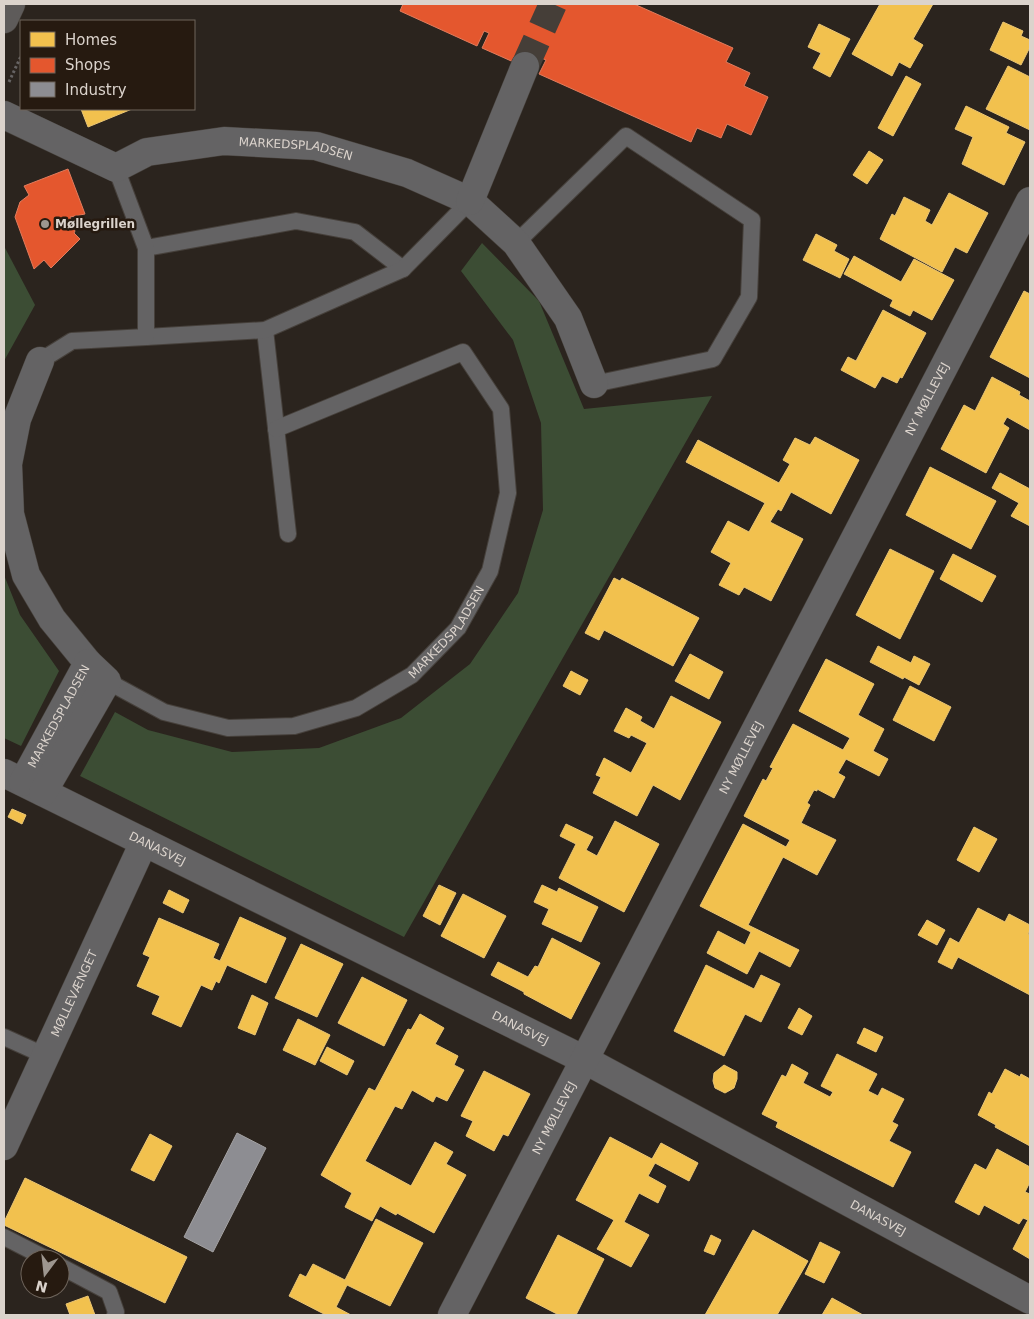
<svg xmlns="http://www.w3.org/2000/svg" width="1034" height="1319" viewBox="0 0 1034 1319" font-family="'DejaVu Sans',sans-serif">
	<style>
		.forest { fill: #3c4d34 }
		.homes { fill: #f2c14e; stroke: #ebc674 }
		.shops { fill: #e4572e; stroke: #e17c5d }
		.industry { fill: #8d8d92; stroke: #a4a2a3 }
		.lines { fill: none; stroke-linecap: round; stroke-linejoin: round }
		.street-tunnel { stroke: #453e38; stroke-width: 28; stroke-dasharray: 28 14; stroke-linecap: butt }
		.lane-casing { stroke: #46403b; stroke-width: 18 }
		.street-casing { stroke: #46403b; stroke-width: 29 }
		.secondary-casing { stroke: #46403b; stroke-width: 29 }
		.path { stroke: #666363; stroke-width: 3; stroke-dasharray: 2.5 2.5; stroke-linecap: butt }
		.lane { stroke: #646364; stroke-width: 16 }
		.street { stroke: #646364; stroke-width: 28 }
		.secondary { stroke: #5e5b5a; stroke-width: 28 }
		.poi-dot { fill: #9d968f; stroke: #261a10; stroke-width: 2 }
		.labels { text-anchor: middle; dominant-baseline: central; stroke-width: 5; stroke-linejoin: round; paint-order: stroke }
		.street-label { font-size: 12px; fill: #dbd3cc; stroke: #261a10 }
		.poi-label { font-size: 12px; font-weight: bold; fill: #dbd3cc; stroke: #261a10; text-anchor: start }
	</style>
	<rect width="100%" height="100%" fill="#2b241e"/>
	<g class="forest">
		<polygon points="482,243 539,301 584,409 712,396 404,937 80,776 115,712 148,730 232,752 319,748 401,718 470,664 518,593 543,510 541,423 513,340 461,271"/>
		<polygon points="4,246 35,305 4,361"/>
		<polygon points="4,575 20,615 59,671 21,746 4,738"/>
	</g>
	<g class="homes">
		<polygon points="880,4 933,4 913,39 923,45 910,68 899,62 892,76 852,54"/>
		<polygon points="1003,22 1023,31 1021,36 1030,40 1030,47 1021,65 990,50"/>
		<polygon points="819,24 850,39 830,77 813,68 821,53 808,47"/>
		<polygon points="1008,66 1030,77 1030,130 986,109"/>
		<polygon points="906,76 921,84 893,136 878,128"/>
		<polygon points="966,106 1009,127 1006,133 1025,142 1004,185 962,164 973,137 955,129"/>
		<polygon points="81,109 132,109 88,127"/>
		<polygon points="869,151 883,160 867,184 853,175"/>
		<polygon points="949,193 988,213 967,253 955,247 942,272 880,239 892,214 895,216 904,197 930,210 925,221 932,225"/>
		<polygon points="816,234 837,245 834,251 849,259 840,278 803,260"/>
		<polygon points="854,256 901,282 914,259 954,280 932,320 913,310 910,316 890,306 893,300 844,274"/>
		<polygon points="1024,291 1030,294 1030,378 990,357"/>
		<polygon points="883,310 926,333 902,378 900,377 897,383 882,376 875,388 841,370 848,357 856,361"/>
		<polygon points="992,377 1020,392 1019,395 1030,401 1030,430 1007,417 1003,424 1009,428 986,473 941,449 964,405 975,411"/>
		<polygon points="815,437 859,460 831,514 791,492 781,511 778,509 770,522 803,539 771,601 744,587 739,595 719,585 731,563 711,552 728,521 749,532 765,503 686,462 698,440 779,483 790,464 783,460 795,438 810,445"/>
		<polygon points="930,467 996,501 971,549 906,515"/>
		<polygon points="1000,473 1030,489 1030,526 1011,516 1019,503 992,488"/>
		<polygon points="890,549 934,571 900,639 856,615"/>
		<polygon points="953,554 996,576 982,602 940,579"/>
		<polygon points="614,578 620,581 622,578 699,618 673,666 604,630 599,640 585,633"/>
		<polygon points="878,646 911,663 914,656 930,664 919,685 904,677 903,679 870,662"/>
		<polygon points="690,654 723,672 709,699 675,681"/>
		<polygon points="826,659 874,684 858,715 884,729 873,751 888,759 879,776 846,759 838,773 845,777 834,798 817,789 817,791 814,790 807,803 810,805 801,823 836,840 817,875 783,857 748,925 799,950 790,967 759,951 747,974 707,953 718,931 745,945 751,932 700,906 743,824 786,847 790,840 744,816 763,779 766,781 773,768 770,767 793,724 843,750 850,738 799,711"/>
		<polygon points="571,671 588,680 580,695 563,686"/>
		<polygon points="910,686 951,707 934,741 893,720"/>
		<polygon points="671,696 721,722 680,800 653,785 637,816 593,793 601,777 596,775 604,758 631,773 647,743 631,735 629,738 614,731 626,708 642,717 640,721 654,729"/>
		<polygon points="12,809 26,815 22,824 8,817"/>
		<polygon points="615,821 659,844 624,912 559,878 576,844 560,836 566,824 593,837 586,850 597,856"/>
		<polygon points="974,827 997,839 979,872 957,860"/>
		<polygon points="439,885 456,893 440,925 423,916"/>
		<polygon points="542,885 557,892 559,888 598,907 581,942 542,924 549,909 534,902"/>
		<polygon points="169,890 189,900 183,913 163,903"/>
		<polygon points="463,894 506,916 484,958 441,936"/>
		<polygon points="978,908 1005,922 1009,914 1030,925 1030,930 1028,934 1030,935 1030,995 958,957 952,969 938,962 950,938 959,943"/>
		<polygon points="240,917 286,938 266,983 227,965 219,983 216,981 212,990 201,985 181,1027 152,1014 160,996 137,986 150,957 143,954 159,918 219,944 213,958 220,961"/>
		<polygon points="927,920 945,930 937,945 918,935"/>
		<polygon points="552,938 600,963 571,1019 524,994 524,992 491,975 498,962 528,977 535,966 538,967"/>
		<polygon points="301,944 343,964 317,1017 275,998"/>
		<polygon points="706,965 754,989 761,975 780,984 761,1022 745,1014 724,1056 674,1031"/>
		<polygon points="362,977 407,1000 384,1046 338,1023"/>
		<polygon points="252,995 268,1003 255,1035 238,1028"/>
		<polygon points="799,1008 812,1016 802,1035 788,1028"/>
		<polygon points="420,1014 444,1028 435,1044 458,1056 454,1065 464,1070 447,1101 436,1096 433,1102 412,1090 402,1109 395,1106 365,1161 411,1186 435,1142 453,1152 446,1164 466,1175 434,1233 397,1213 396,1215 380,1206 372,1221 345,1207 352,1193 321,1175 369,1088 375,1091 408,1029 411,1030"/>
		<polygon points="298,1019 330,1035 315,1065 283,1050"/>
		<polygon points="864,1028 883,1037 876,1052 857,1043"/>
		<polygon points="327,1047 354,1061 347,1075 320,1061"/>
		<polygon points="837,1054 877,1074 868,1091 878,1096 882,1088 904,1099 892,1122 898,1125 889,1141 911,1152 893,1187 776,1127 778,1122 762,1114 782,1075 786,1077 792,1064 808,1073 803,1083 830,1097 833,1092 821,1086"/>
		<polygon points="724,1065 737,1072 737,1079 734,1088 725,1093 715,1088 713,1081 714,1073"/>
		<polygon points="1005,1069 1020,1077 1021,1074 1030,1079 1030,1146 995,1127 996,1125 978,1115 989,1092 992,1094"/>
		<polygon points="484,1071 530,1094 508,1136 503,1134 494,1151 466,1136 473,1121 461,1116"/>
		<polygon points="150,1134 172,1146 154,1181 131,1170"/>
		<polygon points="610,1137 652,1159 661,1143 698,1163 689,1181 655,1163 648,1176 666,1186 658,1203 639,1193 624,1222 649,1235 631,1267 597,1249 614,1220 576,1200"/>
		<polygon points="997,1149 1030,1167 1030,1182 1025,1192 1030,1194 1030,1259 1013,1249 1028,1220 1023,1218 1019,1224 984,1205 979,1215 955,1202 975,1164 986,1170"/>
		<polygon points="25,1178 187,1257 165,1303 4,1225 4,1222"/>
		<polygon points="376,1219 423,1243 390,1306 347,1285 336,1307 351,1315 326,1315 289,1296 300,1274 306,1277 313,1264 345,1280"/>
		<polygon points="753,1230 808,1261 777,1315 705,1315"/>
		<polygon points="558,1235 604,1259 576,1315 559,1315 526,1298"/>
		<polygon points="711,1235 721,1240 714,1255 704,1251"/>
		<polygon points="820,1242 840,1252 824,1283 805,1274"/>
		<polygon points="88,1296 95,1315 70,1315 66,1304"/>
		<polygon points="832,1298 863,1315 822,1315"/>
	</g>
	<g class="shops">
		<polygon points="403,4 634,4 733,48 726,62 750,73 744,86 768,97 751,135 727,124 721,138 697,128 691,142 539,74 546,60 534,55 527,68 482,48 489,33 484,31 477,46 400,11"/>
		<polygon points="68,169 85,214 70,217 75,231 74,233 80,239 51,268 44,260 34,269 15,217 20,202 29,195 24,186"/>
	</g>
	<polygon class="industry" points="237,1133 266,1148 213,1252 184,1237"/>
	<g class="lines">
		<polyline class="street-tunnel" points="525,66 553,4"/>
		<defs>
			<g id="lane">
				<polyline points="516,243 626,136 752,220 749,297 713,359 594,384"/>
				<polyline points="146,248 296,221 355,232 403,269"/>
				<polyline points="265,330 288,534"/>
				<polyline points="146,337 265,330 403,269 470,201"/>
				<polyline points="40,361 72,341 146,337 146,248 116,168"/>
				<path id="s1" d="M107 681 164 712 228 728 294 726 356 708 412 675 458 628 490 571 508 493 501 409 463 352 276 429"/>
				<polyline points="4,1037 46,1056"/>
				<polyline points="4,1237 47,1259"/>
				<polyline points="60,1266 109,1292 116,1312 115,1315"/>
			</g>
			<g id="street">
				<path id="s2" d="M4 115 116 168 147 152 224 141 316 146 407 173 470 201 516 243 568 318 594 384"/>
				<polyline points="470,201 525,66"/>
				<path id="s3" d="M4 773 585 1060 1030 1300"/>
				<path id="s4" d="M23 782 88 663 52 619 26 575 10 514 8 464 17 419 40 361"/>
				<polyline points="43,792 107,681 88,663"/>
				<path id="s5" d="M4 1146 144 842"/>
				<path id="s6" d="M452 1315 1030 201"/>
			</g>
			<polyline id="secondary" points="4,19 11,4"/>
		</defs>
		<use href="#lane" class="lane-casing"/>
		<use href="#street" class="street-casing"/>
		<use href="#secondary" class="secondary-casing"/>
		<polyline class="path" points="9,82 21,56"/>
		<use href="#lane" class="lane"/>
		<use href="#street" class="street"/>
		<use href="#secondary" class="secondary"/>
	</g>
	<circle class="poi-dot" cx="45" cy="224" r="5"/>
	<g class="labels">
		<g class="street-label">
			<text stroke="none"><textPath href="#s2" startOffset="309">MARKEDSPLADSEN</textPath></text>
			<text stroke="none"><textPath href="#s6" startOffset="1032">NY MØLLEVEJ</textPath></text>
			<text stroke="none"><textPath href="#s1" startOffset="382">MARKEDSPLADSEN</textPath></text>
			<text stroke="none"><textPath href="#s4" startOffset="75">MARKEDSPLADSEN</textPath></text>
			<text stroke="none"><textPath href="#s6" startOffset="628">NY MØLLEVEJ</textPath></text>
			<text stroke="none"><textPath href="#s3" startOffset="171">DANASVEJ</textPath></text>
			<text stroke="none"><textPath href="#s5" startOffset="168">MØLLEVÆNGET</textPath></text>
			<text stroke="none"><textPath href="#s3" startOffset="576">DANASVEJ</textPath></text>
			<text stroke="none"><textPath href="#s6" startOffset="222">NY MØLLEVEJ</textPath></text>
			<text stroke="none"><textPath href="#s3" startOffset="981">DANASVEJ</textPath></text>
		</g>
		<g class="poi-label">
			<text x="55" y="224">Møllegrillen</text>
		</g>
	</g>
	<rect width="1034" height="1319" fill="none" stroke="#dbd3cc" stroke-width="10"/>
	<rect x="20" y="20" width="175" height="90" fill="#261a10" stroke="#6e645b"/>
	<rect x="30" y="32" width="25" height="15" fill="#f2c14e" stroke="#6e645b"/>
	<text x="65" y="45" font-size="15" fill="#dbd3cc">Homes</text>
	<rect x="30" y="58" width="25" height="15" fill="#e4572e" stroke="#6e645b"/>
	<text x="65" y="70" font-size="15" fill="#dbd3cc">Shops</text>
	<rect x="30" y="82" width="25" height="15" fill="#8d8d92" stroke="#6e645b"/>
	<text x="65" y="95" font-size="15" fill="#dbd3cc">Industry</text>
	<g transform="translate(45 1274) rotate(195)"><circle r="24" fill="#261a10" stroke="#6e645b"/>
	<path d="M0-4L9 19L0 12L-9 19Z" fill="#9d968f"/>
	<text y="-8" font-size="14" font-weight="bold" text-anchor="middle" fill="#dbd3cc">N</text>
	</g>
</svg>
